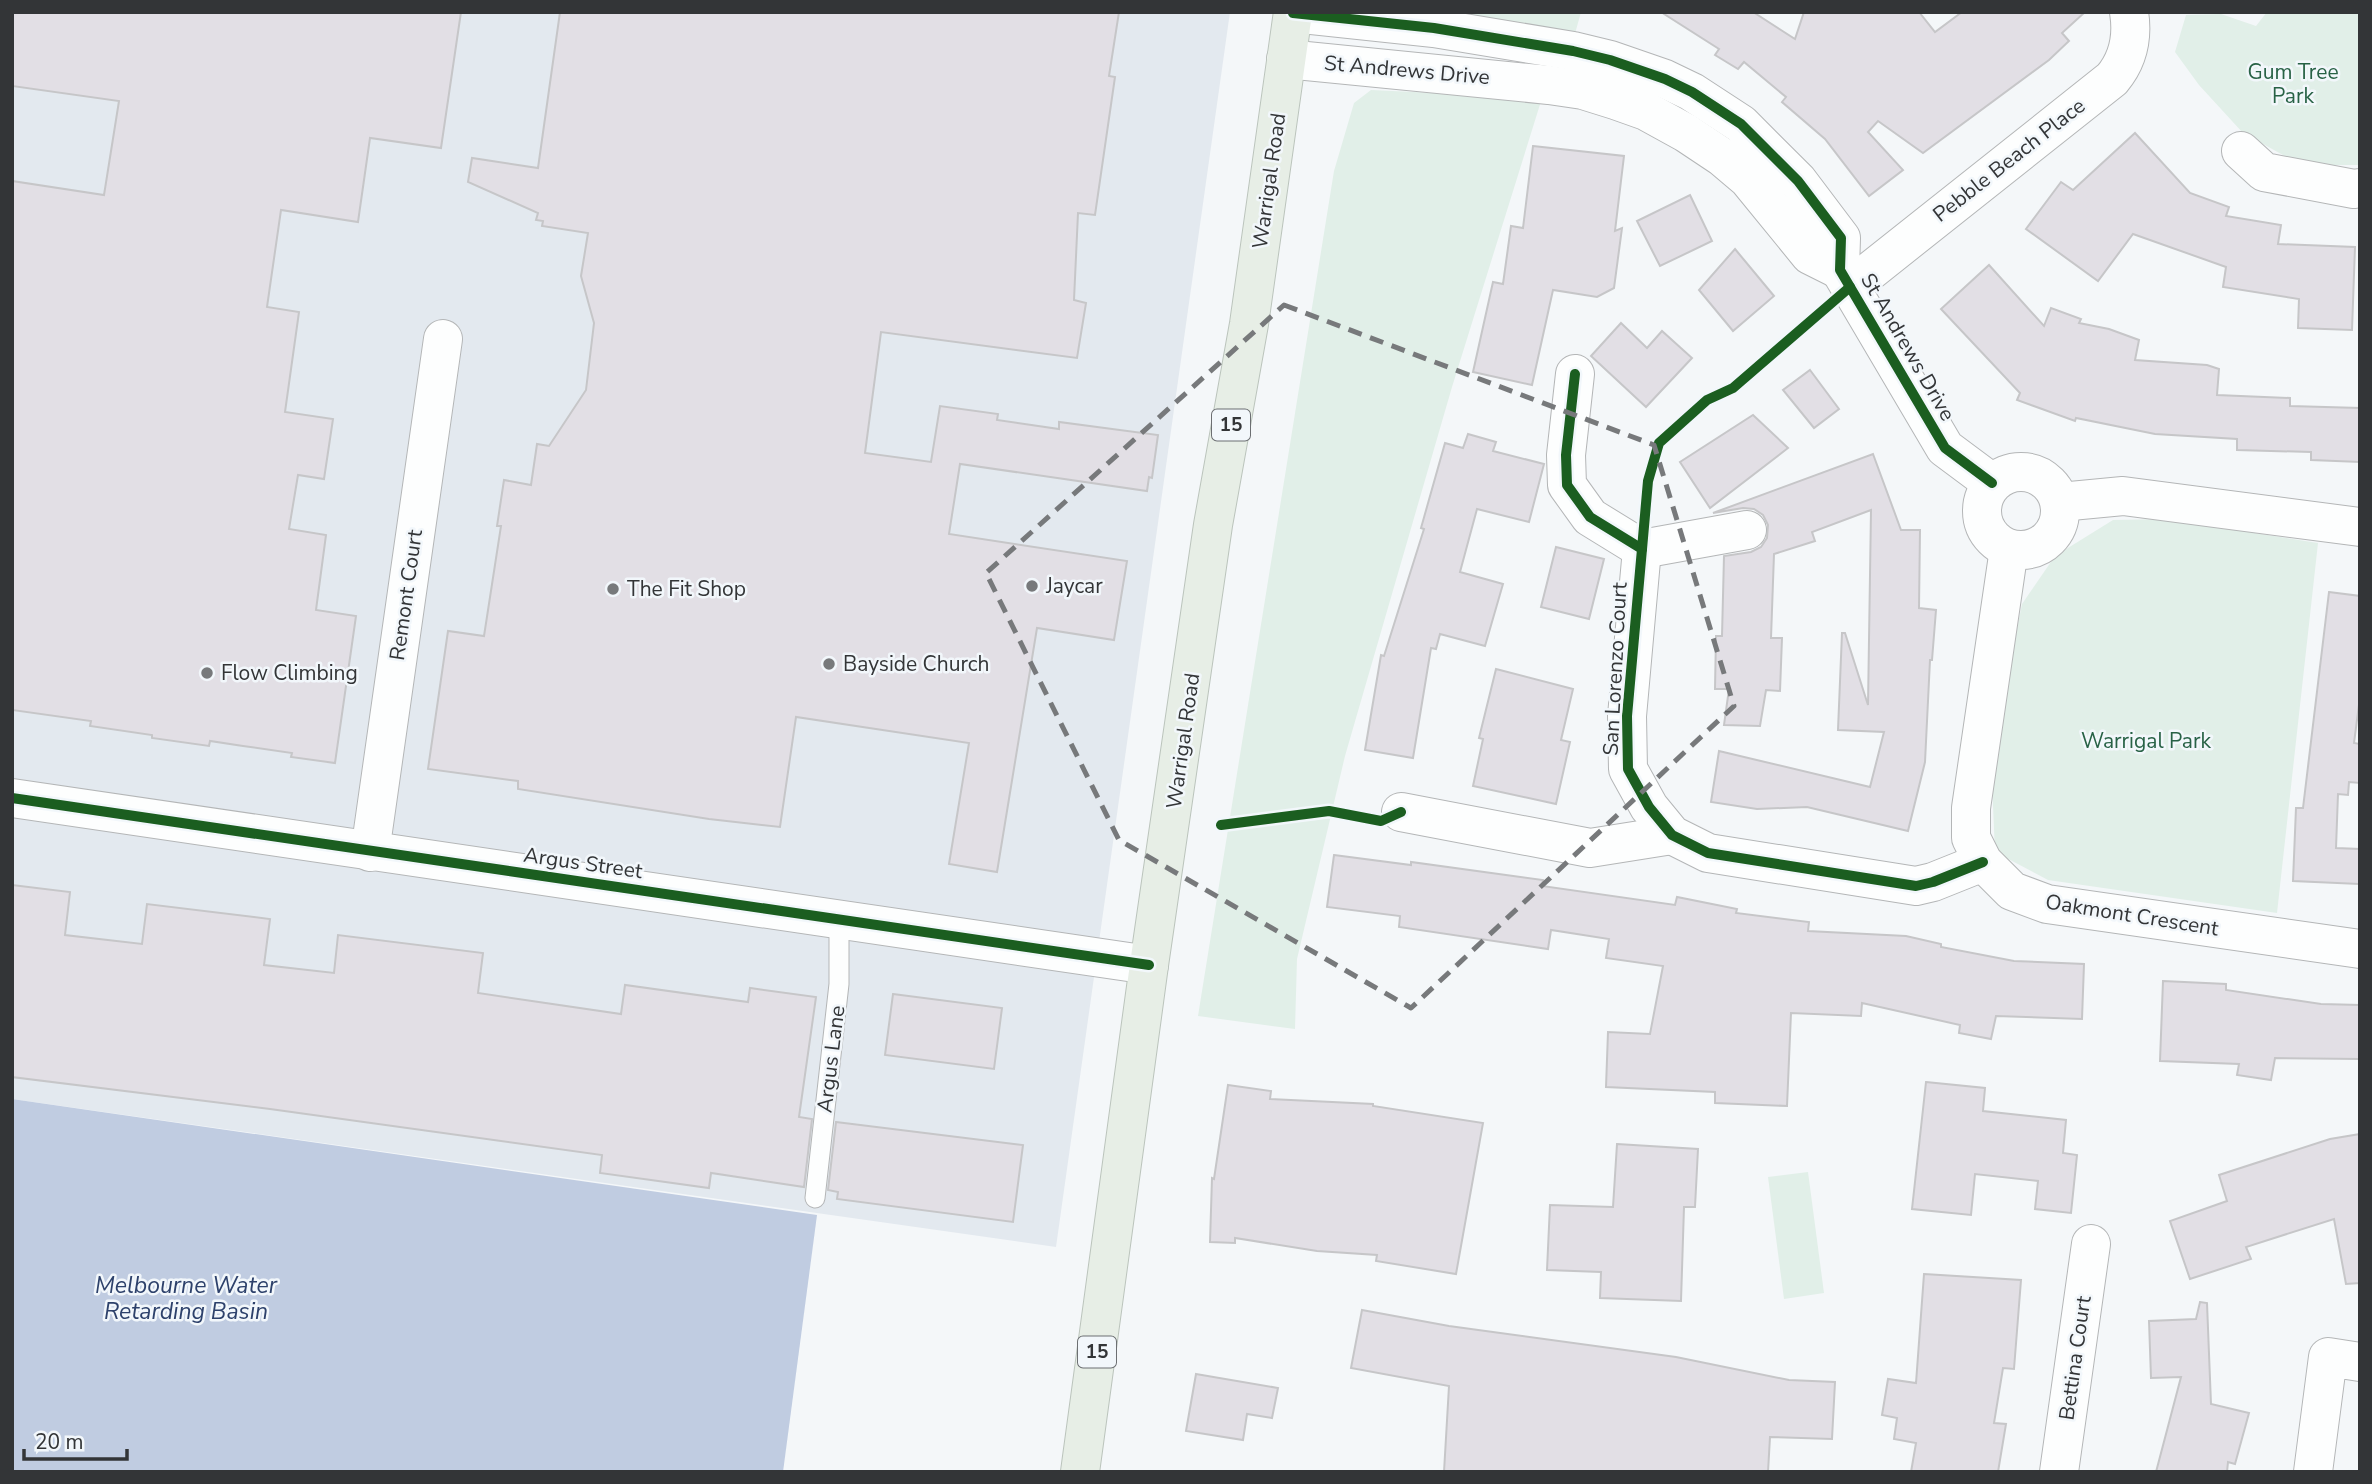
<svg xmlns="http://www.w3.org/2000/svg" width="2372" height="1484" viewBox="0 0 2372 1484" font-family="'Nunito Sans',sans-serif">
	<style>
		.built { fill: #e3e9ef }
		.green { fill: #e1efe8 }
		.water { fill: #c0cce1 }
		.building { fill: #e2dfe5; stroke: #c6c6c8; stroke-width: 2 }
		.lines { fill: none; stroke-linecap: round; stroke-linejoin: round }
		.lane-casing { stroke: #b4b6b7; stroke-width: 21 }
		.street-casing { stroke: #b4b6b7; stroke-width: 40 }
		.highway-casing { stroke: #bbc4bc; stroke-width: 40 }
		.lane { stroke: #fdfefe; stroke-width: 19 }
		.street { stroke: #fdfefe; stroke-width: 38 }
		.highway { stroke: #e7eee6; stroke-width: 38 }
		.cycleway-casing { stroke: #f2f7fb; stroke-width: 15 }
		.cycleway { stroke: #1b5e20; stroke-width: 10 }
		.marked { fill: none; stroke: #77797b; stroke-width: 5; stroke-dasharray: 14 9; stroke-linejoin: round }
		.poi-dot { fill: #77797b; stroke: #f2f7fb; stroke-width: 2.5 }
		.labels { text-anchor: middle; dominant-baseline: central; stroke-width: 5; stroke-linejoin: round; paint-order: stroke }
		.shield { fill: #f2f7fb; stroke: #6c6f72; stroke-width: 2 }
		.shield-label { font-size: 19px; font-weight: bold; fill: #333537 }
		.street-label { font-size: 21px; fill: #333537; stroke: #f2f7fb }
		.park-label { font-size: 21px; fill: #286246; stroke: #f2f7fb }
		.poi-label { font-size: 21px; fill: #333537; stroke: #f2f7fb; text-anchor: start }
		.water-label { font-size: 23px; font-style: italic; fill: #2d416b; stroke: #f2f7fb }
	</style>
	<rect width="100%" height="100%" fill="#f4f7f9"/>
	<polygon class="built" points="12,12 1230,12 1056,1247 12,1099"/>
	<g class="green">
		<polygon points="1450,12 1581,12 1573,41"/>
		<polygon points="2267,12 2360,12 2360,165 2301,165 2243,133 2199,85 2175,52 2186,15 2221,14 2256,26"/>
		<polygon points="1371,90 1542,98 1452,387 1345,756 1297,959 1295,1029 1198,1016 1334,171 1354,103"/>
		<polygon points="2167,519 2318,543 2277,913 2048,880 1995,852 1991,758 2022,604 2055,556 2113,520"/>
		<polygon points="1808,1172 1824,1293 1784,1299 1768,1177"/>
	</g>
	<polygon class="water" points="12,1099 817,1215 783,1472 12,1472"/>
	<g class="building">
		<polygon points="12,12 461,12 441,148 370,138 358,222 281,210 267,307 299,312 285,412 333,419 324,479 298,475 289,529 326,535 316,610 356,616 335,763 291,757 292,753 243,746 210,741 209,746 152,738 152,735 90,726 91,721 12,710 12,181 104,195 119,101 12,86"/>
		<polygon points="560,12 1119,12 1109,76 1115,77 1095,215 1078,213 1074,300 1086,303 1077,358 881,332 865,453 931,462 940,406 998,414 997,420 1059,429 1059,422 1158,435 1152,478 1149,477 1147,491 960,464 949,534 1127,561 1114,640 1037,628 997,872 949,864 969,743 796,717 780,827 709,819 518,789 518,781 428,769 448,631 484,636 501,526 497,526 504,480 531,485 537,444 549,446 586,390 594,323 581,276 588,233 542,226 543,221 536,220 538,213 468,182 472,158 538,168"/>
		<polygon points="1661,12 1753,12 1795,39 1804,12 1919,12 1935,32 1962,12 2085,12 2062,33 2069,41 2049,60 1923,153 1878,121 1868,132 1903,170 1869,196 1825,139 1782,102 1786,97 1744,62 1738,69 1715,55 1719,49"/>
		<polygon points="2135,133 2190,193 2229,207 2226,216 2281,225 2278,244 2355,247 2352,330 2298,328 2299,299 2223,287 2226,267 2133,234 2098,281 2026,229 2061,182 2073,190"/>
		<polygon points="1533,146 1624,156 1615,231 1622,228 1614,288 1597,297 1553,290 1532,385 1473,372 1493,282 1503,284 1511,226 1523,228"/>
		<polygon points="1690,195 1712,241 1660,266 1637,221"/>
		<polygon points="1735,249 1774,296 1733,331 1699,290"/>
		<polygon points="1989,265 2044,326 2051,308 2081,319 2079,323 2109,329 2139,340 2135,360 2207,365 2219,369 2217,395 2290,398 2290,406 2360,408 2360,462 2311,460 2311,452 2237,450 2237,439 2155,434 2076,418 2075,421 2017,400 2020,393 1941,309"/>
		<polygon points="1621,323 1647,348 1662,331 1692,358 1646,407 1591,356"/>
		<polygon points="1810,370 1839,409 1814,428 1783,390"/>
		<polygon points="1753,415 1788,448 1710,508 1680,462"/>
		<polygon points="1468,434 1496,442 1493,451 1544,464 1529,522 1477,509 1460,572 1503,584 1485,646 1440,634 1436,649 1431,648 1413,758 1365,750 1381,655 1384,656 1424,529 1421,528 1445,443 1463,448"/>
		<polygon points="1873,454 1901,530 1920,530 1919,608 1936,610 1932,660 1930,660 1925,762 1908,831 1807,807 1757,809 1711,802 1719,751 1870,787 1884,732 1838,730 1842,633 1845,633 1868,705 1871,510 1812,532 1815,541 1774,554 1771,638 1782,638 1780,691 1766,690 1760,726 1724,725 1729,689 1715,689 1716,636 1722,636 1724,556 1751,552 1761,547 1767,538 1768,525 1763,515 1754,509 1743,508 1713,513"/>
		<polygon points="1556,547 1604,559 1589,619 1541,607"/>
		<polygon points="2329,592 2360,596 2360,697 2354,743 2360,744 2360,783 2349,782 2348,795 2338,794 2336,848 2360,849 2359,884 2293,881 2296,808 2303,808"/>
		<polygon points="1496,669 1573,689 1561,740 1570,742 1556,804 1473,786 1483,739 1479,738"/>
		<polygon points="1334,855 1411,865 1411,862 1543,880 1542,886 1675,905 1677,897 1737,909 1736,913 1809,922 1808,931 1906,936 1941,944 1941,947 2014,961 2084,964 2082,1019 1996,1016 1991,1039 1959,1033 1960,1025 1862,1003 1861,1016 1791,1013 1787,1106 1715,1103 1715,1092 1606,1087 1608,1032 1650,1034 1663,966 1606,958 1609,939 1551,930 1548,949 1399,927 1400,916 1327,907"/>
		<polygon points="12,885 70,892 65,935 142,944 147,904 270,919 264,965 334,973 338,935 483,953 478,993 621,1014 625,985 748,1002 750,988 816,997 799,1117 812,1119 804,1187 711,1173 709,1188 600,1173 602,1155 270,1109 12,1077"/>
		<polygon points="2163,981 2226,984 2226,990 2321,1004 2360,1005 2360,1059 2275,1058 2271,1080 2237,1075 2239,1064 2160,1061"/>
		<polygon points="893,994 1002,1008 994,1069 885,1055"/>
		<polygon points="1926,1082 1985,1088 1983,1111 2066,1120 2063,1153 2077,1155 2071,1213 2035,1209 2038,1181 1975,1174 1971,1215 1912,1209"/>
		<polygon points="1228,1085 1271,1091 1270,1099 1373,1104 1373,1106 1483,1123 1456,1274 1376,1261 1377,1255 1317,1251 1235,1238 1235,1243 1210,1242 1212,1178 1214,1179"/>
		<polygon points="836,1122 1023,1145 1013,1222 837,1199 838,1192 828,1190"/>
		<polygon points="2360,1134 2360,1283 2346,1284 2334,1219 2246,1247 2251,1259 2190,1279 2170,1221 2227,1201 2219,1175 2330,1139"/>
		<polygon points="1617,1144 1698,1149 1695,1207 1684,1207 1681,1301 1600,1298 1601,1272 1547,1270 1550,1205 1613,1207"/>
		<polygon points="1924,1274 2021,1280 2014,1369 2003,1368 1994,1423 2006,1424 1998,1472 1911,1472 1916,1443 1894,1439 1897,1418 1882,1415 1888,1379 1916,1383"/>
		<polygon points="2200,1302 2207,1303 2211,1404 2249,1413 2235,1464 2228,1462 2227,1472 2156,1472 2181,1377 2151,1378 2149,1321 2196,1319"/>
		<polygon points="1362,1310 1449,1326 1676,1357 1789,1380 1835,1382 1832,1439 1770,1437 1768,1472 1444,1472 1449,1386 1351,1368"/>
		<polygon points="1196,1374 1278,1388 1272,1418 1247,1414 1243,1440 1186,1431"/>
	</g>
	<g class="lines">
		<defs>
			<polyline id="lane" points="815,1198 839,984 839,919"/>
			<g id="street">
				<polyline points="1293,13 1434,28 1573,51 1610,60 1665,79 1692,92 1741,124 1798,181 1841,238 1840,270 1945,448 1992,483"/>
				<polyline points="1286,59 1549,85 1583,90 1615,100 1646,111 1686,133 1722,157 1748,179 1810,255 1840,270"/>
				<polyline points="2241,151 2264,172 2354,189 2360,188"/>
				<path d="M1850 287 2112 79C2128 60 2133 37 2129 12"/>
				<polyline points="1575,374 1566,455 1567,485 1590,517 1642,549 1627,716 1628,769 1649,807 1672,835 1708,853 1916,886 1933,882 1983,862"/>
				<circle cx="2021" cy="511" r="39"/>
				<polyline points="2060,502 2123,496 2360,527"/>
				<polyline points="1642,549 1747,530"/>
				<polyline points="2009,549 1971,808 1971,838 1983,862 2012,891 2047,904 2360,949"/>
				<polyline points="12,798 1149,965"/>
				<polyline points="1401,812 1590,848 1672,835"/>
				<polyline points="370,852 443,339"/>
				<polyline points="2059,1472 2091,1244"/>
				<polyline points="2313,1472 2328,1357 2360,1362"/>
			</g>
			<polyline id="highway" points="1080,1472 1149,965 1213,525 1249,324 1293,12"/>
		</defs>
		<use href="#lane" class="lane-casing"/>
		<use href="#street" class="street-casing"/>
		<use href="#highway" class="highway-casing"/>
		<use href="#lane" class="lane"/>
		<use href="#street" class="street"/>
		<use href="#highway" class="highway"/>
		<defs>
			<g id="cycleway">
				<polyline points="1293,13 1434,28 1573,51 1610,60 1665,79 1692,92 1741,124 1798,181 1841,238 1840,270 1945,448 1992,483"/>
				<polyline points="1575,374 1566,455 1567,485 1590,517 1642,549 1627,716 1628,769 1649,807 1672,835 1708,853 1916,886 1933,882 1983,862"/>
				<polyline points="1642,549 1648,481 1659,443 1707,400 1733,388 1850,287"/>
				<polyline points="12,798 1149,965"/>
				<polyline points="1221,825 1329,811 1381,821 1401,812"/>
			</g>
		</defs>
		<use href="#cycleway" class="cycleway-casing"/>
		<use href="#cycleway" class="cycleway"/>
	</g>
	<path class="marked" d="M1284 305 1654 445 1734 706 1411 1008 1119 840 986 573Z"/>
	<g class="poi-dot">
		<circle cx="1032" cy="586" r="7"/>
		<circle cx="613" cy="589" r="7"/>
		<circle cx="829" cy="664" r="7"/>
		<circle cx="207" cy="673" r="7"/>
	</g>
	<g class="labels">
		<g class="shield">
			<rect x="1212" y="409.5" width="38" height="31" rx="5"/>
			<rect x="1078" y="1336.5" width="38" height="31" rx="5"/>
		</g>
		<g class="shield-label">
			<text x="1231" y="425">15</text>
			<text x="1097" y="1352">15</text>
		</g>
		<g class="street-label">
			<text transform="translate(1407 70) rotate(5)">St Andrews Drive</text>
			<text transform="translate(2009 160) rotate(-38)">Pebble Beach Place</text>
			<text transform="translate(1269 181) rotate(-82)">Warrigal Road</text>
			<text transform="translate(1908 347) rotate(60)">St Andrews Drive</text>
			<text transform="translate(406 595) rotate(-82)">Remont Court</text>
			<text transform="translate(1615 669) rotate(-87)">San Lorenzo Court</text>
			<text transform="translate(1183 741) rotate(-82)">Warrigal Road</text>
			<text transform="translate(583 863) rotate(8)">Argus Street</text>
			<text transform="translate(2132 915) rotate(9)">Oakmont Crescent</text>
			<text transform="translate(831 1059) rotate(-83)">Argus Lane</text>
			<text transform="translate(2075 1358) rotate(-82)">Bettina Court</text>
		</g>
		<g class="park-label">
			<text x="2293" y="72">Gum Tree<tspan x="2293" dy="24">Park</tspan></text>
			<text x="2146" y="741">Warrigal Park</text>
		</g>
		<g class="poi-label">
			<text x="1046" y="586">Jaycar</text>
			<text x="627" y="589">The Fit Shop</text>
			<text x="843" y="664">Bayside Church</text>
			<text x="221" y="673">Flow Climbing</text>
		</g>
		<g class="water-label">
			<text x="186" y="1285">Melbourne Water<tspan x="186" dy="26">Retarding Basin</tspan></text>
		</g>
	</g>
	<rect width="2372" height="1484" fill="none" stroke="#333537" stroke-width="28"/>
	<path d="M24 1449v10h103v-10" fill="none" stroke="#333537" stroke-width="3.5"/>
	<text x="35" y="1449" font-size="21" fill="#333537" stroke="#f2f7fb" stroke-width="5" paint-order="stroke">20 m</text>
</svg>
